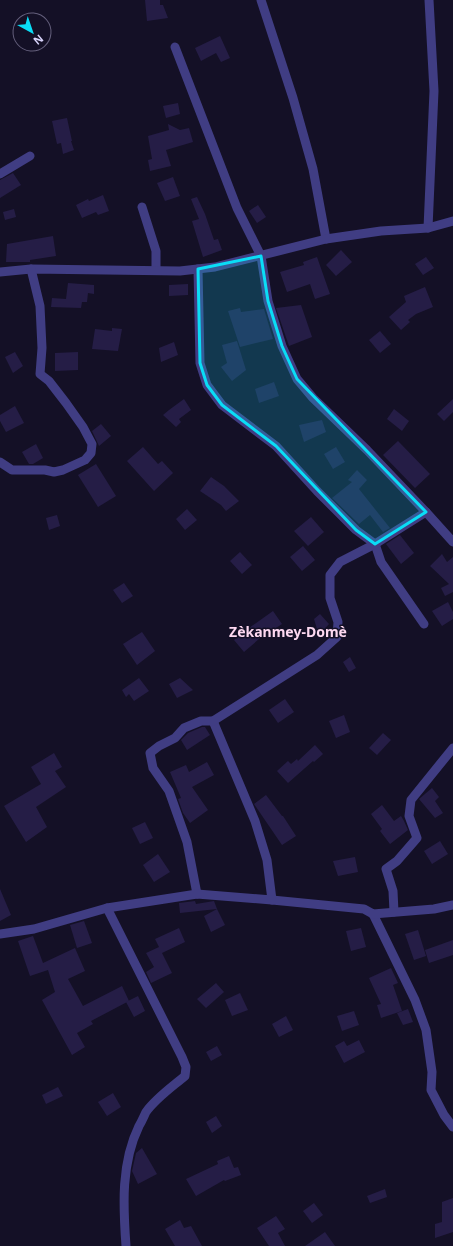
<svg xmlns="http://www.w3.org/2000/svg" width="453" height="1246" viewBox="0 0 453 1246" font-family="'Noto Sans',sans-serif">
	<style>
		.building { fill: #251d46 }
		.lines { fill: none; stroke-linecap: round; stroke-linejoin: round }
		.minor { stroke: #403d83; stroke-width: 9 }
		.marked { fill: #0addf6; fill-opacity: 0.2; stroke: #0addf6; stroke-width: 3; stroke-linejoin: round }
		.labels { text-anchor: middle; dominant-baseline: central; stroke-width: 3; stroke-linejoin: round; paint-order: stroke }
		.quarter-label { font-size: 14px; font-weight: bold; fill: #fdd8f0; stroke: #141026 }
	</style>
	<rect width="100%" height="100%" fill="#141026"/>
	<g class="building">
		<polygon points="145,0 160,0 160,5 163,5 168,18 147,21"/>
		<polygon points="220,36 230,58 221,62 216,53 201,61 195,48"/>
		<polygon points="178,103 180,114 166,118 163,106"/>
		<polygon points="67,118 72,141 71,141 74,150 63,154 61,143 57,144 52,121"/>
		<polygon points="168,124 180,130 189,128 193,142 166,150 171,166 150,171 148,160 152,159 148,136 169,130"/>
		<polygon points="13,173 21,185 0,198 0,180"/>
		<polygon points="173,177 180,196 165,201 157,183"/>
		<polygon points="103,195 109,211 98,215 96,212 82,218 76,205 88,199 89,201"/>
		<polygon points="197,197 205,214 214,240 218,239 222,250 203,257 192,221 199,219 191,199"/>
		<polygon points="258,205 266,217 257,223 249,211"/>
		<polygon points="14,209 16,217 5,220 3,212"/>
		<polygon points="53,236 56,256 30,260 30,262 6,262 7,244"/>
		<polygon points="341,250 352,262 336,276 326,265"/>
		<polygon points="317,257 330,294 315,299 310,284 287,292 280,272 304,265 303,262"/>
		<polygon points="426,257 434,268 423,275 415,264"/>
		<polygon points="68,283 94,285 94,294 88,293 87,302 82,302 81,308 51,307 52,298 66,299"/>
		<polygon points="188,284 188,295 169,296 169,285"/>
		<polygon points="425,287 433,307 416,314 408,320 410,322 401,330 389,317 406,302 404,296"/>
		<polygon points="301,305 312,337 289,346 276,308"/>
		<polygon points="240,308 241,312 264,309 273,339 240,347 228,311"/>
		<polygon points="112,328 122,329 118,351 92,349 95,329 112,331"/>
		<polygon points="380,331 391,344 380,353 369,340"/>
		<polygon points="237,341 246,370 232,381 221,367 227,363 222,345"/>
		<polygon points="174,342 178,355 161,362 159,348"/>
		<polygon points="15,352 23,366 13,373 5,357"/>
		<polygon points="78,352 78,370 55,371 55,353"/>
		<polygon points="274,382 279,396 259,403 255,389"/>
		<polygon points="184,399 191,410 179,419 181,422 176,427 163,415 169,410"/>
		<polygon points="453,399 453,412 444,421 437,414"/>
		<polygon points="15,406 24,423 6,432 0,421 0,415"/>
		<polygon points="394,409 409,421 402,431 387,419"/>
		<polygon points="322,420 326,432 304,442 299,425"/>
		<polygon points="101,424 111,436 99,446 92,431"/>
		<polygon points="398,441 430,474 415,488 383,455"/>
		<polygon points="36,444 43,458 33,464 29,464 22,452"/>
		<polygon points="143,447 158,464 162,461 173,473 154,491 127,461"/>
		<polygon points="336,447 345,462 333,469 324,454"/>
		<polygon points="96,464 116,496 98,507 78,475"/>
		<polygon points="357,470 367,480 359,489 390,528 383,532 370,515 359,524 332,498 352,482 348,480"/>
		<polygon points="211,477 224,486 239,501 226,511 221,505 200,491"/>
		<polygon points="187,509 197,520 185,530 176,519"/>
		<polygon points="57,515 60,526 49,530 46,518"/>
		<polygon points="311,517 324,532 308,546 294,531"/>
		<polygon points="400,535 414,553 401,564 386,544"/>
		<polygon points="303,546 315,560 302,571 290,557"/>
		<polygon points="240,552 252,565 242,574 230,561"/>
		<polygon points="442,554 447,562 453,557 453,592 445,596 441,588 449,584 430,566"/>
		<polygon points="124,583 133,596 122,603 113,590"/>
		<polygon points="448,602 453,612 453,619 442,626 432,611"/>
		<polygon points="273,611 282,624 267,634 266,633 244,652 234,640 248,627 249,628"/>
		<polygon points="320,614 329,624 321,633 317,629 314,619"/>
		<polygon points="142,632 155,651 137,665 123,644"/>
		<polygon points="350,657 356,668 349,672 343,662"/>
		<polygon points="139,678 149,691 134,701 129,694 126,697 122,690"/>
		<polygon points="180,678 193,690 177,698 169,684"/>
		<polygon points="285,699 294,712 278,723 269,710"/>
		<polygon points="344,715 350,732 336,738 329,721"/>
		<polygon points="202,727 205,727 210,735 187,750 181,740 188,733"/>
		<polygon points="383,733 391,740 377,755 369,748"/>
		<polygon points="315,745 323,754 314,762 313,761 288,783 277,771 288,761 291,764 297,759 298,761"/>
		<polygon points="54,753 62,767 55,771 66,787 36,807 47,827 26,842 4,806 41,784 31,767"/>
		<polygon points="207,762 214,775 192,787 208,810 190,823 183,813 178,799 181,798 170,772 186,765 189,772"/>
		<polygon points="432,788 439,797 435,801 443,813 435,818 419,799"/>
		<polygon points="266,795 282,816 283,816 296,836 282,845 254,804"/>
		<polygon points="382,805 394,821 401,816 404,821 408,830 390,844 380,831 382,829 371,814"/>
		<polygon points="145,822 153,838 140,844 132,828"/>
		<polygon points="440,841 448,854 432,864 424,851"/>
		<polygon points="158,854 170,872 154,882 143,865"/>
		<polygon points="355,857 358,872 338,876 333,861"/>
		<polygon points="0,889 11,915 0,921"/>
		<polygon points="195,901 196,904 214,901 217,909 180,913 179,903"/>
		<polygon points="217,909 225,925 211,932 204,916"/>
		<polygon points="84,921 92,943 77,948 70,925"/>
		<polygon points="179,928 185,942 162,953 172,973 151,983 146,972 154,967 146,953 159,947 155,939"/>
		<polygon points="361,928 366,947 351,951 346,931"/>
		<polygon points="418,930 426,956 414,960 405,934"/>
		<polygon points="33,936 43,963 75,948 85,971 68,979 83,1006 122,986 129,1001 91,1021 93,1024 77,1033 85,1047 72,1055 42,1000 55,992 48,970 30,976 18,941"/>
		<polygon points="453,940 453,955 429,963 425,950"/>
		<polygon points="391,968 398,983 393,985 402,1011 381,1018 377,1005 381,1004 369,978"/>
		<polygon points="216,983 224,992 206,1008 197,999"/>
		<polygon points="240,993 248,1010 232,1016 225,1000"/>
		<polygon points="138,996 145,1011 134,1017 126,1002"/>
		<polygon points="408,1009 413,1022 403,1025 397,1013"/>
		<polygon points="354,1011 359,1025 342,1031 337,1016"/>
		<polygon points="286,1016 293,1030 279,1037 272,1024"/>
		<polygon points="359,1040 365,1052 344,1063 335,1046 344,1041 347,1046"/>
		<polygon points="217,1046 222,1055 211,1061 206,1052"/>
		<polygon points="58,1087 63,1096 46,1104 42,1095"/>
		<polygon points="113,1093 121,1107 107,1116 98,1102"/>
		<polygon points="216,1116 222,1126 212,1133 206,1122"/>
		<polygon points="142,1148 157,1174 138,1184 132,1171 136,1153"/>
		<polygon points="229,1156 234,1168 238,1167 241,1175 225,1181 224,1180 196,1196 186,1179 218,1164 217,1161"/>
		<polygon points="385,1189 387,1197 370,1203 367,1196"/>
		<polygon points="453,1198 453,1232 435,1238 435,1224 442,1222 442,1202"/>
		<polygon points="314,1203 323,1215 312,1223 303,1211"/>
		<polygon points="276,1216 285,1229 278,1233 285,1246 269,1246 257,1228"/>
		<polygon points="180,1220 184,1228 191,1226 202,1246 175,1246 165,1229"/>
		<polygon points="325,1232 335,1246 305,1246"/>
	</g>
	<g class="lines">
		<g class="minor">
			<polyline points="261,0 293,98 313,169 326,239"/>
			<polyline points="175,47 237,208 261,256 268,301 282,346 297,379 313,398 367,450 426,512 453,542"/>
			<polyline points="0,174 30,156"/>
			<polyline points="142,207 156,251 156,270"/>
			<polyline points="428,228 434,91 429,0"/>
			<polyline points="198,269 200,363 207,385 222,405 276,446 317,491 356,530 375,544 381,562 424,624"/>
			<polyline points="0,272 31,269 180,271 215,267 326,239 381,231 428,228 453,221"/>
			<polyline points="0,462 12,470 45,470 54,472 63,470 85,460 91,453 92,444 83,427 66,403 49,381 40,374 42,348 40,306 31,269"/>
			<polyline points="213,721 255,821 267,860 272,900"/>
			<polyline points="197,894 187,842 169,791 153,768 150,753 159,746 175,738 184,728 201,721 213,721 317,655 337,637 338,622 330,598 330,575 340,562 375,544 426,512"/>
			<path d="M107 908 182 1057 186 1067 185 1076C172 1087 156 1098 146 1112 144 1116 142 1121 139 1126 121 1163 123 1205 126 1246"/>
			<polyline points="394,912 393,891 386,869 397,861 417,838 409,816 411,800 453,748"/>
			<polyline points="373,914 415,1000 426,1030 432,1072 431,1090 444,1115 453,1127"/>
			<polyline points="0,934 34,929 107,908 197,894 272,900 364,909 373,914 434,909 453,905"/>
		</g>
	</g>
	<path class="marked" d="M261 256 268 301 282 346 297 379 426 512 375 544 356 530 276 446 222 405 207 385 200 363 198 269Z"/>
	<g class="labels">
		<g class="quarter-label">
			<text x="288" y="631">Zèkanmey-Domè</text>
		</g>
	</g>
	<g transform="translate(32 32) rotate(140)"><circle r="19" fill="#141026" stroke="#645f7c"/>
	<path d="M0-3L7 15L0 10L-7 15Z" fill="#0addf6"/>
	<text y="-6" font-size="11" font-weight="bold" text-anchor="middle" fill="#dbd6fd">N</text>
	</g>
</svg>
